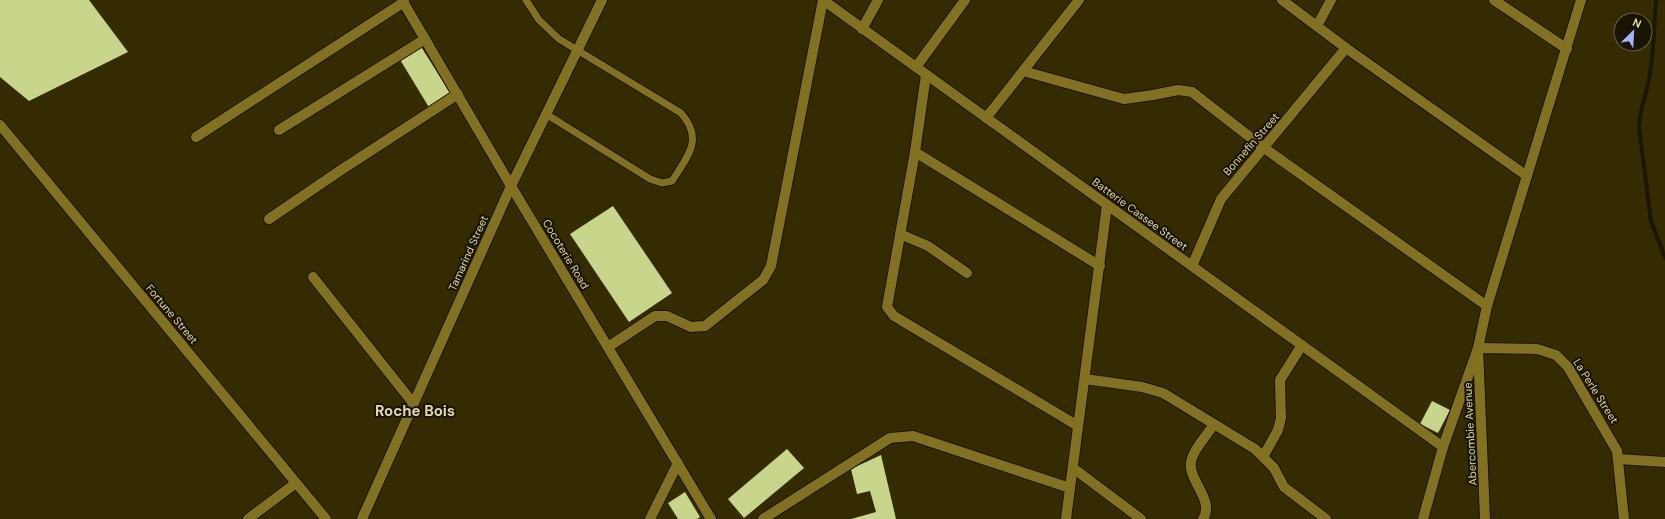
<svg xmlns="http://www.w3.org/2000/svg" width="1665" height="519" viewBox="0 0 1665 519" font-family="'DM Sans',sans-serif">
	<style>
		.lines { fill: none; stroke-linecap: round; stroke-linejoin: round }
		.stream { stroke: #1c1600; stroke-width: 4 }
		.building { fill: #c7d68a }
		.service-casing { stroke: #191400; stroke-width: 9 }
		.minor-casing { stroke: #191400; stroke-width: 12 }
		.tertiary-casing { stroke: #191400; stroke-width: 12 }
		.service { stroke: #827120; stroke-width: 7 }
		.minor { stroke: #827120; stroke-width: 10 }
		.tertiary { stroke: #827120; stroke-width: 10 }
		.labels { text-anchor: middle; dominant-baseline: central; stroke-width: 4; stroke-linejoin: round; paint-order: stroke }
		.street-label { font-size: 11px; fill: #ded7b1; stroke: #191400 }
		.district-label { font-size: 15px; font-weight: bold; fill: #ded7b1; stroke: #191400 }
	</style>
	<rect width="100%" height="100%" fill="#342b00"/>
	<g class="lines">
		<path class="stream" d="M1656 0C1654 28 1654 57 1648 84 1645 99 1639 111 1639 127L1651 221 1665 258"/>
	</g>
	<g class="building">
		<polygon points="0,0 89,0 128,52 29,101 0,77"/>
		<polygon points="420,45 452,96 430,109 399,58"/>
		<polygon points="613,206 672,293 629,322 570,234"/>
		<polygon points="1432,401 1450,410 1438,433 1420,424"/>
		<polygon points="787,449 804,468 744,518 728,499"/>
		<polygon points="881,455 896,519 851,519 876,512 870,491 857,494 851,469"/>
		<polygon points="685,492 700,517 697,519 678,519 668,503"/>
	</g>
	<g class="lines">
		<defs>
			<path id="service" d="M526 0 539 20 559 39 681 113C704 139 688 156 672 181L662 183 650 179 546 114"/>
			<g id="minor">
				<polyline points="823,0 1443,447"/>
				<polyline points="1282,0 1346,48 1527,176"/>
				<polyline points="1494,0 1567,49"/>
				<polyline points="1317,26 1331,0"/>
				<polyline points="862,29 878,0"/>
				<polyline points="916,67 965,0"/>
				<polyline points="1023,71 1124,99 1153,95 1178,90 1192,92 1264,148 1487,306"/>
				<polyline points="926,75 915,152 887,307 894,316 1078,426"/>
				<polyline points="986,118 1079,0"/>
				<polyline points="0,125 326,519"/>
				<polyline points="279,130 425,39"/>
				<polyline points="196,137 404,2"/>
				<polyline points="915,152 1100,266"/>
				<polyline points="269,219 341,170 458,94"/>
				<polyline points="900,234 928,246 967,273"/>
				<polyline points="1192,266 1221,199 1346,48"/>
				<polyline points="313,277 413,403"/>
				<polyline points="608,347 655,316 667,316 691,327 705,326 763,280 771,266 823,0"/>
				<polyline points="1085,379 1142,387 1163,393 1255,449 1274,468 1284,487 1326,519"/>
				<polyline points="1263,457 1278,430 1281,418 1280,380 1302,345"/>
				<polyline points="1618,459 1665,462"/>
				<polyline points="1073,468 1141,519"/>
				<polyline points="248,519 296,483"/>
				<polyline points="362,519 511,186 602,0"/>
				<polyline points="650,519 678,463"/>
				<polyline points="763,519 890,438 913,436 1070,488"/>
				<polyline points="1066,519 1107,205"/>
				<path d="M1203 519C1216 499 1184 478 1192 458 1196 446 1208 434 1214 424"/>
				<polyline points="1423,519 1443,447 1478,348 1487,306 1581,0"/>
				<polyline points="1485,519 1478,348 1537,349 1556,355 1568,367 1617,451 1624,519"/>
			</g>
			<polyline id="tertiary" points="402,0 511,186 711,519"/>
		</defs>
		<use href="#service" class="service-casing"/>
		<use href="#minor" class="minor-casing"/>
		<use href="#tertiary" class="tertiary-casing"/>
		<use href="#service" class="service"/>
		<use href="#minor" class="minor"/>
		<use href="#tertiary" class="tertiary"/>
	</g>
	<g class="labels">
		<g class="street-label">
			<text transform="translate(1251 144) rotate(-49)">Bonnefin Street</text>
			<text transform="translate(1140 214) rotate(36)">Batterie Cassee Street</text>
			<text transform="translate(468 253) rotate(-66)">Tamarind Street</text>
			<text transform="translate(566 254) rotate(59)">Cocoterie Road</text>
			<text transform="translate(172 314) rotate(50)">Fortune Street</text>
			<text transform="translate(1596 391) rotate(58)">La Perle Street</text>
			<text transform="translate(1470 434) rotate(-93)">Abercombie Avenue</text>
		</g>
		<g class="district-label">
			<text x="415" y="411">Roche Bois</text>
		</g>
	</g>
	<g transform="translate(1633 32) rotate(24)"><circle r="19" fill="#191400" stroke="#686247"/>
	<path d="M0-3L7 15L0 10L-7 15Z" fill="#a6b1fc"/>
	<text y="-6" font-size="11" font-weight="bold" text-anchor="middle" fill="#ded7b1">N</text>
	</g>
</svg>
